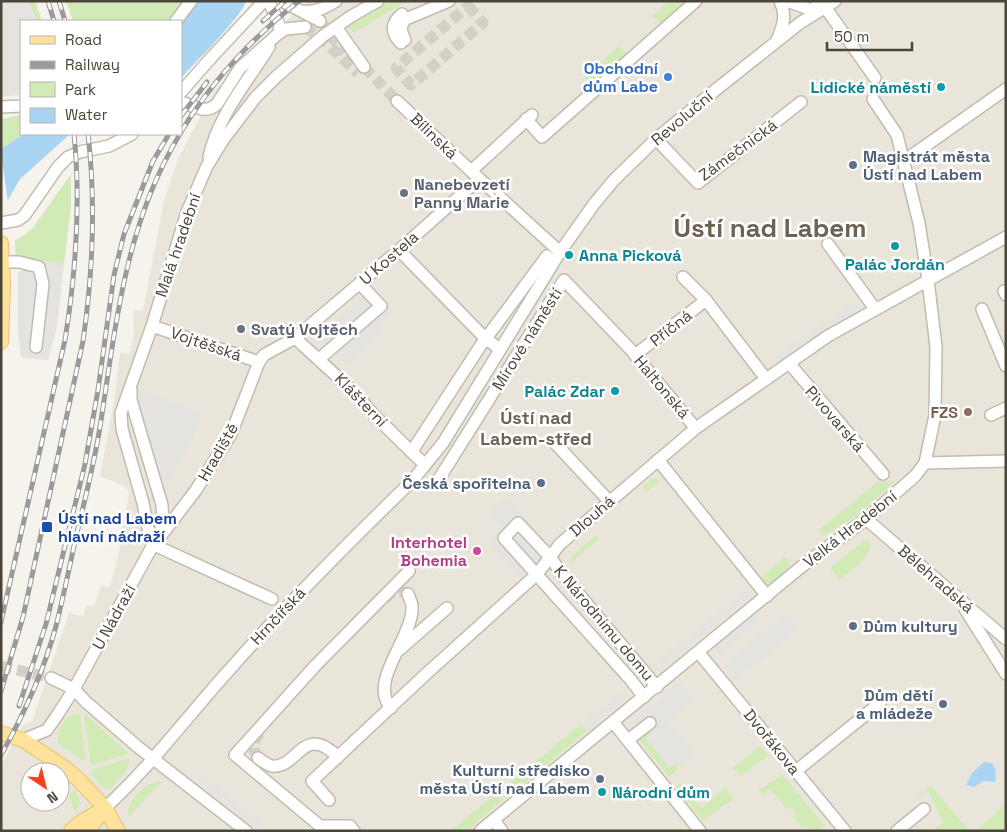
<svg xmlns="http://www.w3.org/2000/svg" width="1007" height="832" viewBox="0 0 1007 832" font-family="'Space Grotesk',sans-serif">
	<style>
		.residential { fill: #eae5da; fill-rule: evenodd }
		.green { fill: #d2eab5 }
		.parking { fill: #e5e3e0 }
		.water { fill: #a9d4f2 }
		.pier { fill: #f6f3ec }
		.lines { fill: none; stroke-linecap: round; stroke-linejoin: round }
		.minor-tunnel { stroke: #d4d0c8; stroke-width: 11; stroke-dasharray: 11 5.5; stroke-linecap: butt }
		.minor-casing { stroke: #c2bbae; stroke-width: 14 }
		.major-casing { stroke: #e6c16a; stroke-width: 16 }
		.minor { stroke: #fff; stroke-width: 11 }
		.major { stroke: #ffe39c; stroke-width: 14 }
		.tram { stroke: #9a9a9a; stroke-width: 1 }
		.rail-casing { stroke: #9a9a9a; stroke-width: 5 }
		.rail { stroke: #fff; stroke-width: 3; stroke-dasharray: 9; stroke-linecap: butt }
		.shop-dot { fill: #3f7fe0; stroke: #fff; stroke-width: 2 }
		.culture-dot { fill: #0f9aa8; stroke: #fff; stroke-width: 2 }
		.service-dot { fill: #5c6f8a; stroke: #fff; stroke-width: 2 }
		.worship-dot { fill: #6b7280; stroke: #fff; stroke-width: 2 }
		.education-dot { fill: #8d6e63; stroke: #fff; stroke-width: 2 }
		.transit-dot { fill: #1a4fb4; stroke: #fff; stroke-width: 2 }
		.hotel-dot { fill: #d1479c; stroke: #fff; stroke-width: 2 }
		.labels { text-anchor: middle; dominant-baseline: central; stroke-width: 5; stroke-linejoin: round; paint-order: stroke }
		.shop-label { font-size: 16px; font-weight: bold; fill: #366cbe; stroke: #fff; text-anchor: end }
		.culture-label { font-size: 16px; font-weight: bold; fill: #0d838f; stroke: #fff; text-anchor: end }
		.street-label { font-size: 16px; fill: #4b4439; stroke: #fff }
		.service-label { font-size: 16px; font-weight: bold; fill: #4e5e75; stroke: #fff; text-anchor: end }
		.worship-label { font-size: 16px; font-weight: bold; fill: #5b616d; stroke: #fff; text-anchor: start }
		.education-label { font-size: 16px; font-weight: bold; fill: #785e54; stroke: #fff; text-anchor: end }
		.transit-label { font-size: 16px; font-weight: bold; fill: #164399; stroke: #fff; text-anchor: start }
		.hotel-label { font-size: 16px; font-weight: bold; fill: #b23c85; stroke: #fff; text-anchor: end }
		.neighbourhood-label { font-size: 18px; font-weight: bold; fill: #6e6250; stroke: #fff }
		.town-label { font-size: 26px; font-weight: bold; fill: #6e6250; stroke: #fff }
	</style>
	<rect width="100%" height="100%" fill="#f6f3ec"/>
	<path class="residential" d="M309 1H1006V831H1V766L23 725 32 721 69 613 83 616 86 605 94 607 101 585 109 587 112 579 122 539 120 538 129 495 127 489 122 485 114 482V481L100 477 114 401 120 353 130 354 134 333 133 310 143 311 164 201 178 159 214 91 260 43ZM30 772H60V802H30Z"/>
	<g class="green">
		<polygon points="29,1 35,1 42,21 36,21"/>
		<polygon points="66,1 184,1 168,21 73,21"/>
		<polygon points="391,1 407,1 357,31 353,32 348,27"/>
		<polygon points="669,1 686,1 661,24 653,16"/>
		<polygon points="619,46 627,54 592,85 584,77"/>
		<polygon points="21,115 21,134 24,134 1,149 1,119"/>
		<polygon points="71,174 71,206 64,264 27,259 16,261 15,241 32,229"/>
		<polygon points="653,478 660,480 646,492 642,487"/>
		<polygon points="895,481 858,515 823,536 818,531 877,482"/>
		<polygon points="596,535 599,539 569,564 572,556"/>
		<path d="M865 540 870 542C873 558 851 570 840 580L830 568Z"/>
		<path d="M785 557 789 563C788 572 773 584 764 584L759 579Z"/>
		<path d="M77 713 80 714 85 759 83 761 58 743C55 732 65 715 77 713Z"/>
		<polygon points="85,714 128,753 91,766 84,716"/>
		<polygon points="581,724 587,731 516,790 510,783"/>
		<polygon points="649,731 651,733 646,738 670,767 676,763 680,766 677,768 678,769 669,777 639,739"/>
		<polygon points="760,746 768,755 741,776 733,768"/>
		<polygon points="130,758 125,772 110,789 104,788 90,773 98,768"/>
		<path d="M782 774 825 826 819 831H810L806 826 802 828 793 817 796 813 791 808 787 810C783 805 774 791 770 790L764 795 758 791Z"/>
		<path d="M162 782 128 817C126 800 145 781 162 782Z"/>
		<polygon points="680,782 701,808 725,788 734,798 703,821 676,786"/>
		<path d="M931 786 969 831H932L944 822C937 812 935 800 927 791L903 810Z"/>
		<polygon points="75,789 80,801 77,812 73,809 72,803 68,796"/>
		<polygon points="498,792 503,800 466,831 450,831"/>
		<polygon points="1006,804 1006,831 975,831"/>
	</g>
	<g class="parking">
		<polygon points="1,1 29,1 36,21 21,21 21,95 1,97"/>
		<polygon points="27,259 64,264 57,326 48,360 21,358 18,331 18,273 27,267"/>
		<polygon points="373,290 392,311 376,325 382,333 347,365 318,336"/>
		<polygon points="853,303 866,307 783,363 773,359"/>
		<polygon points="140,390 203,413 191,443 167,484 156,472 136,402"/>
		<polygon points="507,496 553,548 520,578 487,541 501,528 488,514"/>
		<polygon points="748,589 752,595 663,666 658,661"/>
		<polygon points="786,613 799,628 736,681 723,665"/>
		<polygon points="755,614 761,620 720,655 714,648"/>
		<polygon points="680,682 694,700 668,721 695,754 680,766 676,763 670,768 646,739 651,735 651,732 649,731 643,735 631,720"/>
		<polygon points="619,693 624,700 587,731 581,724"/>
		<polygon points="201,775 272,831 261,831 197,780"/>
	</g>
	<g class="water">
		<path d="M198 1H246C244 14 193 65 181 78V26Z"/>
		<polygon points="24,134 72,134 69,135 20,179 1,212 1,149"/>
		<polygon points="984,762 992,763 996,771 995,782 984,781 974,787 966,785 972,773"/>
	</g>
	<polygon class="pier" points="1,154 8,202 1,212"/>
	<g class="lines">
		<g class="minor-tunnel">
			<polygon points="468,6 483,23 411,85 396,68"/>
			<polyline points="320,21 344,53"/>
			<polyline points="305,27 323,40 358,73"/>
			<polyline points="364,67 397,101"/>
			<path d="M385 599C392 591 399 589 408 594"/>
			<polyline points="1,666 51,678"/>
			<path d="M258 758C250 748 255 738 263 729"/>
		</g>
		<defs>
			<g id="minor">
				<polyline points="269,1 280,27 279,33"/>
				<polyline points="282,1 320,21"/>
				<polyline points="787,1 817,12"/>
				<polyline points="816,1 825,7 875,78"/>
				<path d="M304 11C316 13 326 7 336 1"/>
				<polyline points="176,21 191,1"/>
				<polyline points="336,27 364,67"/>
				<path d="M405 40C401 31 399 27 406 19L449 1"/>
				<path d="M777 40C783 26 787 15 780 1"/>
				<path d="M401 43C391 33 390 24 402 14"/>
				<polyline points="181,92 210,59 264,1"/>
				<polyline points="397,101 471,171"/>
				<path d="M181 102C194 106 206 115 217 104L240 68 279 33 286 29 305 27"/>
				<polyline points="1,107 21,106"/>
				<polyline points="532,115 471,171 560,252"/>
				<polyline points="526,119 542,137 696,1"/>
				<polyline points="656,139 698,183 801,102"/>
				<path d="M209 157C218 116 247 82 269 47"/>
				<polyline points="904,161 1006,89"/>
				<polyline points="1,223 18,220 24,216 58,167 68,157 80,152 109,146 132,134"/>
				<polyline points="828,244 875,309"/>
				<polyline points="399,250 481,334 499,349"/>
				<polyline points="3,262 19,262 39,267 43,284 36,347"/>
				<polyline points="683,277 706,300 766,379"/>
				<polyline points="1004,291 1006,295"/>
				<polyline points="982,309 1006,366"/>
				<polyline points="152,326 259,362"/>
				<polyline points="295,338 354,392 374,415 425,465"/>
				<polyline points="635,355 706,300"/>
				<polyline points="319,359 381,306 360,284"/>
				<polyline points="789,363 883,474"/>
				<polyline points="991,415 1006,408"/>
				<polyline points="554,442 609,501"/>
				<polyline points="414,448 481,345 547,256"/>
				<polyline points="658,460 767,596"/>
				<polyline points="925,463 1006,461"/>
				<polyline points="439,479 564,280 631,350 693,425"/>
				<polyline points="866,519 1006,639"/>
				<polyline points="154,545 149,533 143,503 122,429 121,413 152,326 187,212 207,166 223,140 255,98 276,77 323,36 350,17 378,1"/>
				<polyline points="154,545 196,490 231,434 259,362 264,355 295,338 399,250 479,179"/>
				<polyline points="154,545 272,599"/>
				<polyline points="965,609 1006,674"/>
				<polyline points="399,650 447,608"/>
				<polyline points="699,653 845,831"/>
				<polyline points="51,678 74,689 86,702 138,747 246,831"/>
				<polyline points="644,697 630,679 504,538 518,523 551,558 561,573 657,687"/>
				<path d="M391 708C367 681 415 636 412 605 411 601 409 597 408 594"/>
				<polyline points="613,722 700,831"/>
				<polyline points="23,740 47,730 58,714 74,689 159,534 163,522 162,505 131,400 131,390"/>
				<polyline points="628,740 650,723"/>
				<path d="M258 758C262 761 267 765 272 766 298 769 303 722 338 757"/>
				<polyline points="796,771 880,703"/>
				<polyline points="329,800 312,781 426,674 537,574 560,544 696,428 828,336 1006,237"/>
				<path d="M105 808C152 765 189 714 232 667 289 602 350 541 412 481L443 443 560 252 594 204 614 180 656 139 718 88 800 23 835 1"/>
				<polyline points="494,820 502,831"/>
				<polyline points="354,831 350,826 320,826 235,755 315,666 409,571"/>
				<polyline points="480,831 801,567 866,519 915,476 925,463 935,415 936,347 928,280 919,223 897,135 873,99"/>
				<polyline points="897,831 924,809"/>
			</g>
			<g id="major">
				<polyline points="1,243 3,284 1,342"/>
				<polyline points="1,733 23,740 65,768 78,779 105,808 118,831"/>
				<polyline points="71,831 81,822 105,808"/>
				<polyline points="88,831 101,813"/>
			</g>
		</defs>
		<use href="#minor" class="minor-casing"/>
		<use href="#major" class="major-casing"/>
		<use href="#minor" class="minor"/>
		<use href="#major" class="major"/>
		<polyline class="tram" points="492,191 498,197"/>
		<defs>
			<g id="rail">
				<polyline points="48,1 54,21"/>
				<polyline points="59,1 65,21"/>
				<polyline points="263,21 285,1"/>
				<polyline points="181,116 207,82"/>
				<path d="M181 132C212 81 252 38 299 1"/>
				<path d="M1 622 65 340C76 272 81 203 74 134"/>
				<path d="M1 691 23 617 83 341C93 272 96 203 88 134"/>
				<polyline points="19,706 46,624 85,464 98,390 114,275 124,234 153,161 169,134"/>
				<path d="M1 755C24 714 44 671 56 626 63 598 69 570 75 541 84 503 94 465 100 427 116 325 125 224 180 134"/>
			</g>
		</defs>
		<use href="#rail" class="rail-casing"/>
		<use href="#rail" class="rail"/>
	</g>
	<circle class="shop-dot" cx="668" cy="77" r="5"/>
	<g class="culture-dot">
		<circle cx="941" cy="87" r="5"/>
		<circle cx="895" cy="246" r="5"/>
		<circle cx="569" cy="255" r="5"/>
		<circle cx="615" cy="391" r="5"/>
		<circle cx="602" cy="792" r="5"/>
	</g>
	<g class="service-dot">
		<circle cx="853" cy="165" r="5"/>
		<circle cx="541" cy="483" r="5"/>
		<circle cx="853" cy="626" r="5"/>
		<circle cx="943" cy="704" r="5"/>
		<circle cx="600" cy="779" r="5"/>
	</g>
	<g class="worship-dot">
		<circle cx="404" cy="193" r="5"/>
		<circle cx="241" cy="329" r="5"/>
	</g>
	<circle class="education-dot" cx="968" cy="412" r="5"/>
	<rect class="transit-dot" x="41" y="521" width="12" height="12" rx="2.5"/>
	<circle class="hotel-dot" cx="477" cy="551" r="5"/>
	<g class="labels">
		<g class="shop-label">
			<text x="658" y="68">Obchodní<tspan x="658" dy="18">dům Labe</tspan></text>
		</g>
		<g class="culture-label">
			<text x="931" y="87">Lidické náměstí</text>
			<text x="579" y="255" text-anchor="start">Anna Picková</text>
			<text x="895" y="264" text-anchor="middle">Palác Jordán</text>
			<text x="605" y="391">Palác Zdar</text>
			<text x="612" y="792" text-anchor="start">Národní dům</text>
		</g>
		<g class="street-label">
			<text transform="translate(682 118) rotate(-40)">Revoluční</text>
			<text transform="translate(434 136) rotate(44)">Bílinská</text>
			<text transform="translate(738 150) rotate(-36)">Zámečnická</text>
			<text transform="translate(178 245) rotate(-71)">Malá hradební</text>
			<text transform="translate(389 258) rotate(-41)">U Kostela</text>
			<text transform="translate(671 328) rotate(-38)">Příčná</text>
			<text transform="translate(527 339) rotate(-58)">Mírové náměstí</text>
			<text transform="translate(206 344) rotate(19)">Vojtěšská</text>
			<text transform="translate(662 387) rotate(50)">Haltonská</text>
			<text transform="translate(361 400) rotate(46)">Klášterní</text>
			<text transform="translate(835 419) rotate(49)">Pivovarská</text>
			<text transform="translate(218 452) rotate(-60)">Hradiště</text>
			<text transform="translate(592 516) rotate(-41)">Dlouhá</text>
			<text transform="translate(850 529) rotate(-38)">Velká Hradební</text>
			<text transform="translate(936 579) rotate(41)">Bělehradská</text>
			<text transform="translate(278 616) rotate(-47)">Hrnčířská</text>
			<text transform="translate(114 617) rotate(-61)">U Nádraží</text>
			<text transform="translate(604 623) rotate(50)">K Národnímu domu</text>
			<text transform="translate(772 742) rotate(51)">Dvořákova</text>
		</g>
		<g class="service-label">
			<text x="863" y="156" text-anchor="start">Magistrát města<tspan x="863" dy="18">Ústí nad Labem</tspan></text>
			<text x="531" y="483">Česká spořitelna</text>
			<text x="863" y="626" text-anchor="start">Dům kultury</text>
			<text x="933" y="695">Dům dětí<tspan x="933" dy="18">a mládeže</tspan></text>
			<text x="590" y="770">Kulturní středisko<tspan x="590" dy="18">města Ústí nad Labem</tspan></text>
		</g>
		<g class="worship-label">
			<text x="414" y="184">Nanebevzetí<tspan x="414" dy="18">Panny Marie</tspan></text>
			<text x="251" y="329">Svatý Vojtěch</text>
		</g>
		<g class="education-label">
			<text x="958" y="412">FZS</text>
		</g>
		<g class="transit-label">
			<text x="58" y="518">Ústí nad Labem<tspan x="58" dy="18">hlavní nádraží</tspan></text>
		</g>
		<g class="hotel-label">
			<text x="467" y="542">Interhotel<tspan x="467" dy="18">Bohemia</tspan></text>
		</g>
		<g class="neighbourhood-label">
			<text x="536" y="417">Ústí nad<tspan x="536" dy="21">Labem-střed</tspan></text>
		</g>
		<g class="town-label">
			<text x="770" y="228">Ústí nad Labem</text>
		</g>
	</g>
	<rect width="1007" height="832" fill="none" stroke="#4b4439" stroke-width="5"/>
	<rect x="20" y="20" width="162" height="115" fill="#ffffff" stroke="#b7b4b0"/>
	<rect x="30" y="36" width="25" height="8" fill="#ffe39c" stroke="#b7b4b0"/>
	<text x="65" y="45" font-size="15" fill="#4b4439">Road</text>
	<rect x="30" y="61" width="25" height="8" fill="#9a9a9a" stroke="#b7b4b0"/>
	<text x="65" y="70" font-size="15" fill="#4b4439">Railway</text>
	<rect x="30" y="82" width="25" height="15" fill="#d2eab5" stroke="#b7b4b0"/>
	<text x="65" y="95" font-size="15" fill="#4b4439">Park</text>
	<rect x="30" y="108" width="25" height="15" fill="#a9d4f2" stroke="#b7b4b0"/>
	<text x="65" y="120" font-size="15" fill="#4b4439">Water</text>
	<g transform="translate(45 787) rotate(145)"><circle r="24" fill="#ffffff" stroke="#b7b4b0"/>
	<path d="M0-4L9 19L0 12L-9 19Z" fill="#fc3f1d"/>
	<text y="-8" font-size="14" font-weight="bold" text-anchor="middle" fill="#4b4439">N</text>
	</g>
	<path d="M827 42v8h85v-8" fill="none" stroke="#4b4439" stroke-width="2.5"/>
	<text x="834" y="42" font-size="15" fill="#4b4439" stroke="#ffffff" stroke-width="4" paint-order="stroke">50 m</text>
</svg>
